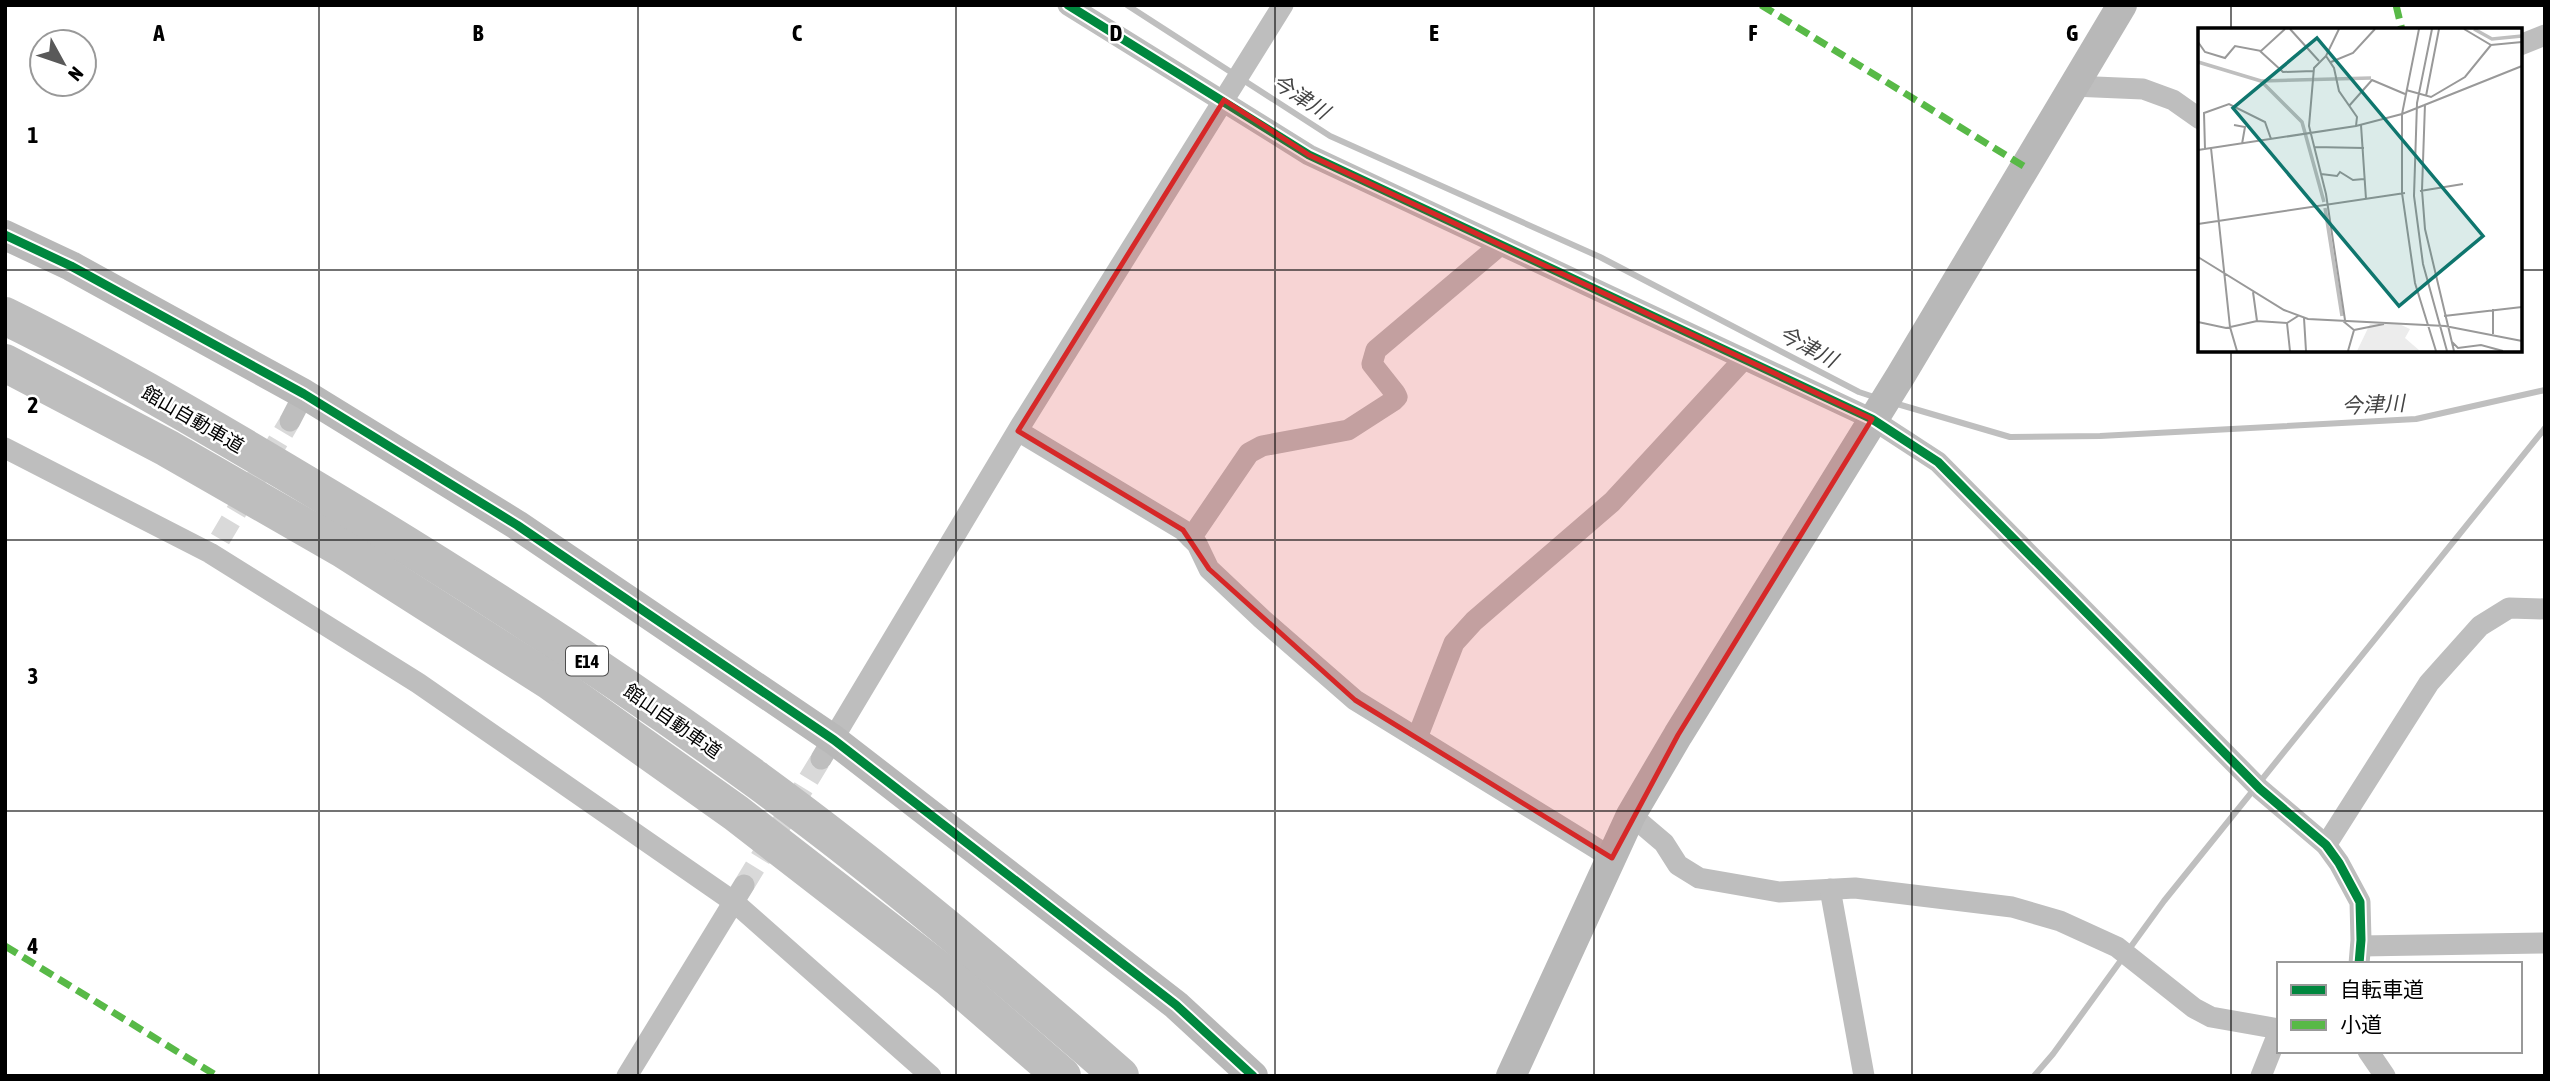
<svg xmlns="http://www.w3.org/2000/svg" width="2550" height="1081" viewBox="0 0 2550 1081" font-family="'Asap Condensed','Noto Sans JP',sans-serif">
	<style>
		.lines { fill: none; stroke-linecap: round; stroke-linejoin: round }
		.stream { stroke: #bfbfbf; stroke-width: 6 }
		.street-tunnel { stroke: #d9d9d9; stroke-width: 21; stroke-dasharray: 21 10; stroke-linecap: butt }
		.street { stroke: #bebebe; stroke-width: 21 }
		.secondary { stroke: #b8b8b8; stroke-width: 30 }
		.highway { stroke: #bebebe; stroke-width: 38 }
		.quiet { stroke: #58b947; stroke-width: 7; stroke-dasharray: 14 7; stroke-linecap: butt }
		.cycleway-casing { stroke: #fff; stroke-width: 13 }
		.cycleway { stroke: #00873e; stroke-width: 9 }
		.marked { fill: #d62828; fill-opacity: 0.2; stroke: #d62828; stroke-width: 5; stroke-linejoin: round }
		.grid { fill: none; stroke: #000; stroke-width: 2; stroke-opacity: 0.55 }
		.labels { text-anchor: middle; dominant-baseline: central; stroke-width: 5; stroke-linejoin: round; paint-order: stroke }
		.shield { fill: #fff; stroke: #4c4c4c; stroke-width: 2 }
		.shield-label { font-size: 18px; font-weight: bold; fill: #000 }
		.street-label { font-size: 19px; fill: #000; stroke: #fff }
		.water-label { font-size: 21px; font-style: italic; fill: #444; stroke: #fff }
		.inset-river { fill: none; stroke: #bfbfbf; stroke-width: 3.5 }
		.inset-road { fill: none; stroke: #999; stroke-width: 2 }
		.view { fill: #0f766e; fill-opacity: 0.15; stroke: #0f766e; stroke-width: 3.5 }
		.inset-edge { fill: none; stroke: #000; stroke-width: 3.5 }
		.grid-label { font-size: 23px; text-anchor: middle; font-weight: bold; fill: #000; stroke: #fff; stroke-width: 5; stroke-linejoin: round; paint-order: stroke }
	</style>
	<rect width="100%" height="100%" fill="#fff"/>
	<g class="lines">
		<g class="stream">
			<polyline points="1127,5 1330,136 1600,257 1859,392 1877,398"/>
			<polyline points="1894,403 2010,437 2100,436 2416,419 2545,390"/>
			<polyline points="2034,1076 2053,1054 2164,901 2545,428"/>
		</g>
		<g class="street-tunnel">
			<polyline points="220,539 290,421"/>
			<polyline points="744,885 821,759"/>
		</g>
		<g class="street">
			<polyline points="1068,5 1309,155 1872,419 1938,462 2260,789 2326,845 2339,863 2360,902 2361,940 2359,964"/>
			<polyline points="2520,45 2545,35"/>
			<polyline points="2072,86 2143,89 2173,100 2200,119"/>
			<polyline points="290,421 304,394"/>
			<polyline points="1018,431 1183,530 1197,544 1209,569 1262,619 1355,700 1612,858"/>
			<polyline points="5,448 210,553 418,683 734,902 931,1076"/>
			<polyline points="1191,538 1249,453 1262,446 1348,430 1393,401 1397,397 1395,393 1372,364 1376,350 1499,246"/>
			<polyline points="1417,738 1454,643 1474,621 1612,502 1743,360"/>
			<polyline points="821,759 1021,425 1283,5"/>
			<polyline points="1631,815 1664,843 1678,865 1699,878 1779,892 1855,888 2012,907 2060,921 2117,947 2194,1008 2211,1017 2279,1029"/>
			<polyline points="2326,845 2429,683 2480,626 2509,608 2545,609"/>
			<polyline points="1830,889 1864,1076"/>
			<polyline points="2361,946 2545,943"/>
			<polyline points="2368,1051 2385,1076"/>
			<polyline points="627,1076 744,885"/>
			<polyline points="2261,1076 2279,1031"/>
		</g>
		<g class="secondary">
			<polyline points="5,235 71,266 304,394 517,525 834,740 1176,1005 1253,1076"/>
			<polyline points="1511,1076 1631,815 1678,735 1901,375 2122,5"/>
		</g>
		<g class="highway">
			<path d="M5 316C101 363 193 417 284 471 446 567 605 669 757 780 883 872 1002 973 1120 1076"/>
			<polyline points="5,363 167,448 343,549 550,681 736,813 949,978 1062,1076"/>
		</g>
		<g class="quiet">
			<polyline points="1761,5 2025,167"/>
			<polyline points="2396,5 2402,30"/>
			<polyline points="5,946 217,1076"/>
		</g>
		<defs>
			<g id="cycleway">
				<polyline points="1068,5 1309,155 1872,419 1938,462 2260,789 2326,845 2339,863 2360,902 2361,940 2359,964"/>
				<polyline points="5,235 71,266 304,394 517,525 834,740 1176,1005 1253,1076"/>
			</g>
		</defs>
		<use href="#cycleway" class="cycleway-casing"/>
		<use href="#cycleway" class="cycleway"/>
	</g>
	<path class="marked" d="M1224 100 1309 155 1872 419 1678 735 1612 858 1355 700 1209 569 1183 530 1018 431Z"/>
	<path class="grid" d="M319 5V1076M638 5V1076M956 5V1076M1275 5V1076M1594 5V1076M1912 5V1076M2231 5V30M5 270H2200M2520 270H2545M2231 350V1076M5 540H2545M5 811H2545"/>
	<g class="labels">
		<rect class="shield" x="566" y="646.5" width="42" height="29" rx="5"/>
		<g class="shield-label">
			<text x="587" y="661">E14</text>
		</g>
		<g class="street-label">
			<text transform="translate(193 419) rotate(30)">館山自動車道</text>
			<text transform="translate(673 721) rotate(35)">館山自動車道</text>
		</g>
		<g class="water-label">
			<text transform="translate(1301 96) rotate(33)">今津川</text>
			<text transform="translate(1808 346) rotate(28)">今津川</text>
			<text transform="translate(2373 404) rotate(-3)">今津川</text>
		</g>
	</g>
	<g transform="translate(2198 28)">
		<rect width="324" height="324" fill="#fff"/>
		<path d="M199 295 212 301 207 310 222 323H159L172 296Z" fill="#ececec"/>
		<path class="inset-river" d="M276 1 294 11 324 8M0 34 63 53M63 53 104 94 126 174M63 53 173 50M127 180 144 288"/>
		<path class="inset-road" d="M92 1 121 33M141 1 128 28 116 40 111 98 128 166 147 292M221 1 204 86V165L217 255 238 323M234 1 219 75 216 168 225 236 249 323M266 1 293 17 324 14M0 14 7 24 27 30 37 18 63 23 87 1M62 23 85 44 115 43M128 28 136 40 141 63 159 89 158 98M133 34 155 25 177 1M208 62 233 69 267 49 293 17M228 68 241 1M227 76 224 162 227 201 256 323M151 78 174 52 207 66M36 97 47 99 44 116M163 97 168 171M116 119 166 120M13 120 32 299 39 323M7 121 6 85 31 76 67 94 73 111M0 122 158 98 204 86 324 38M123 146 139 148 142 144 155 152 166 151M222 163 265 156M0 196 207 165M0 229 86 282 110 291 247 298 324 313M55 264 59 293M295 281V306M246 288 324 279M106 290 108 323M145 293 156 302 150 323M0 294 28 300 59 293 89 295 100 288M89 295 92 323M156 302 186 296M254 314 260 320 283 317 305 323"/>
		<path class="view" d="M119 10 285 208 201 278 35 80Z"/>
		<rect width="324" height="324" class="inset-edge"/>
	</g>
	<g class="grid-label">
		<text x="159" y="41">A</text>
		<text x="478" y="41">B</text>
		<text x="797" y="41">C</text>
		<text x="1116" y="41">D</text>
		<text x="1434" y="41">E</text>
		<text x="1753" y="41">F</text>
		<text x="2072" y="41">G</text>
		<text x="33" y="143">1</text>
		<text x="33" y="413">2</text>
		<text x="33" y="684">3</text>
		<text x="33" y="954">4</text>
	</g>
	<rect width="2550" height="1081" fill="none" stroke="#000000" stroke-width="14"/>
	<rect x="2277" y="962" width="245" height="91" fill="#ffffff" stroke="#999999" stroke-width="2"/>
	<rect x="2291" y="985" width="35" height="10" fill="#00873e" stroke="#999999" stroke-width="2"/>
	<text x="2340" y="997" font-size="21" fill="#000000">自転車道</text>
	<rect x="2291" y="1020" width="35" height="10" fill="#58b947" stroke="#999999" stroke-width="2"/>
	<text x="2340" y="1032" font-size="21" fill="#000000">小道</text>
	<g transform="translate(63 63) rotate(130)"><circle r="33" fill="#ffffff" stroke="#999999" stroke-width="2"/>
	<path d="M0-5L12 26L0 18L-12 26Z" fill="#595959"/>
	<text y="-10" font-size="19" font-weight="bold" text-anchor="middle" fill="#000000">N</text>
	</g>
</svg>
